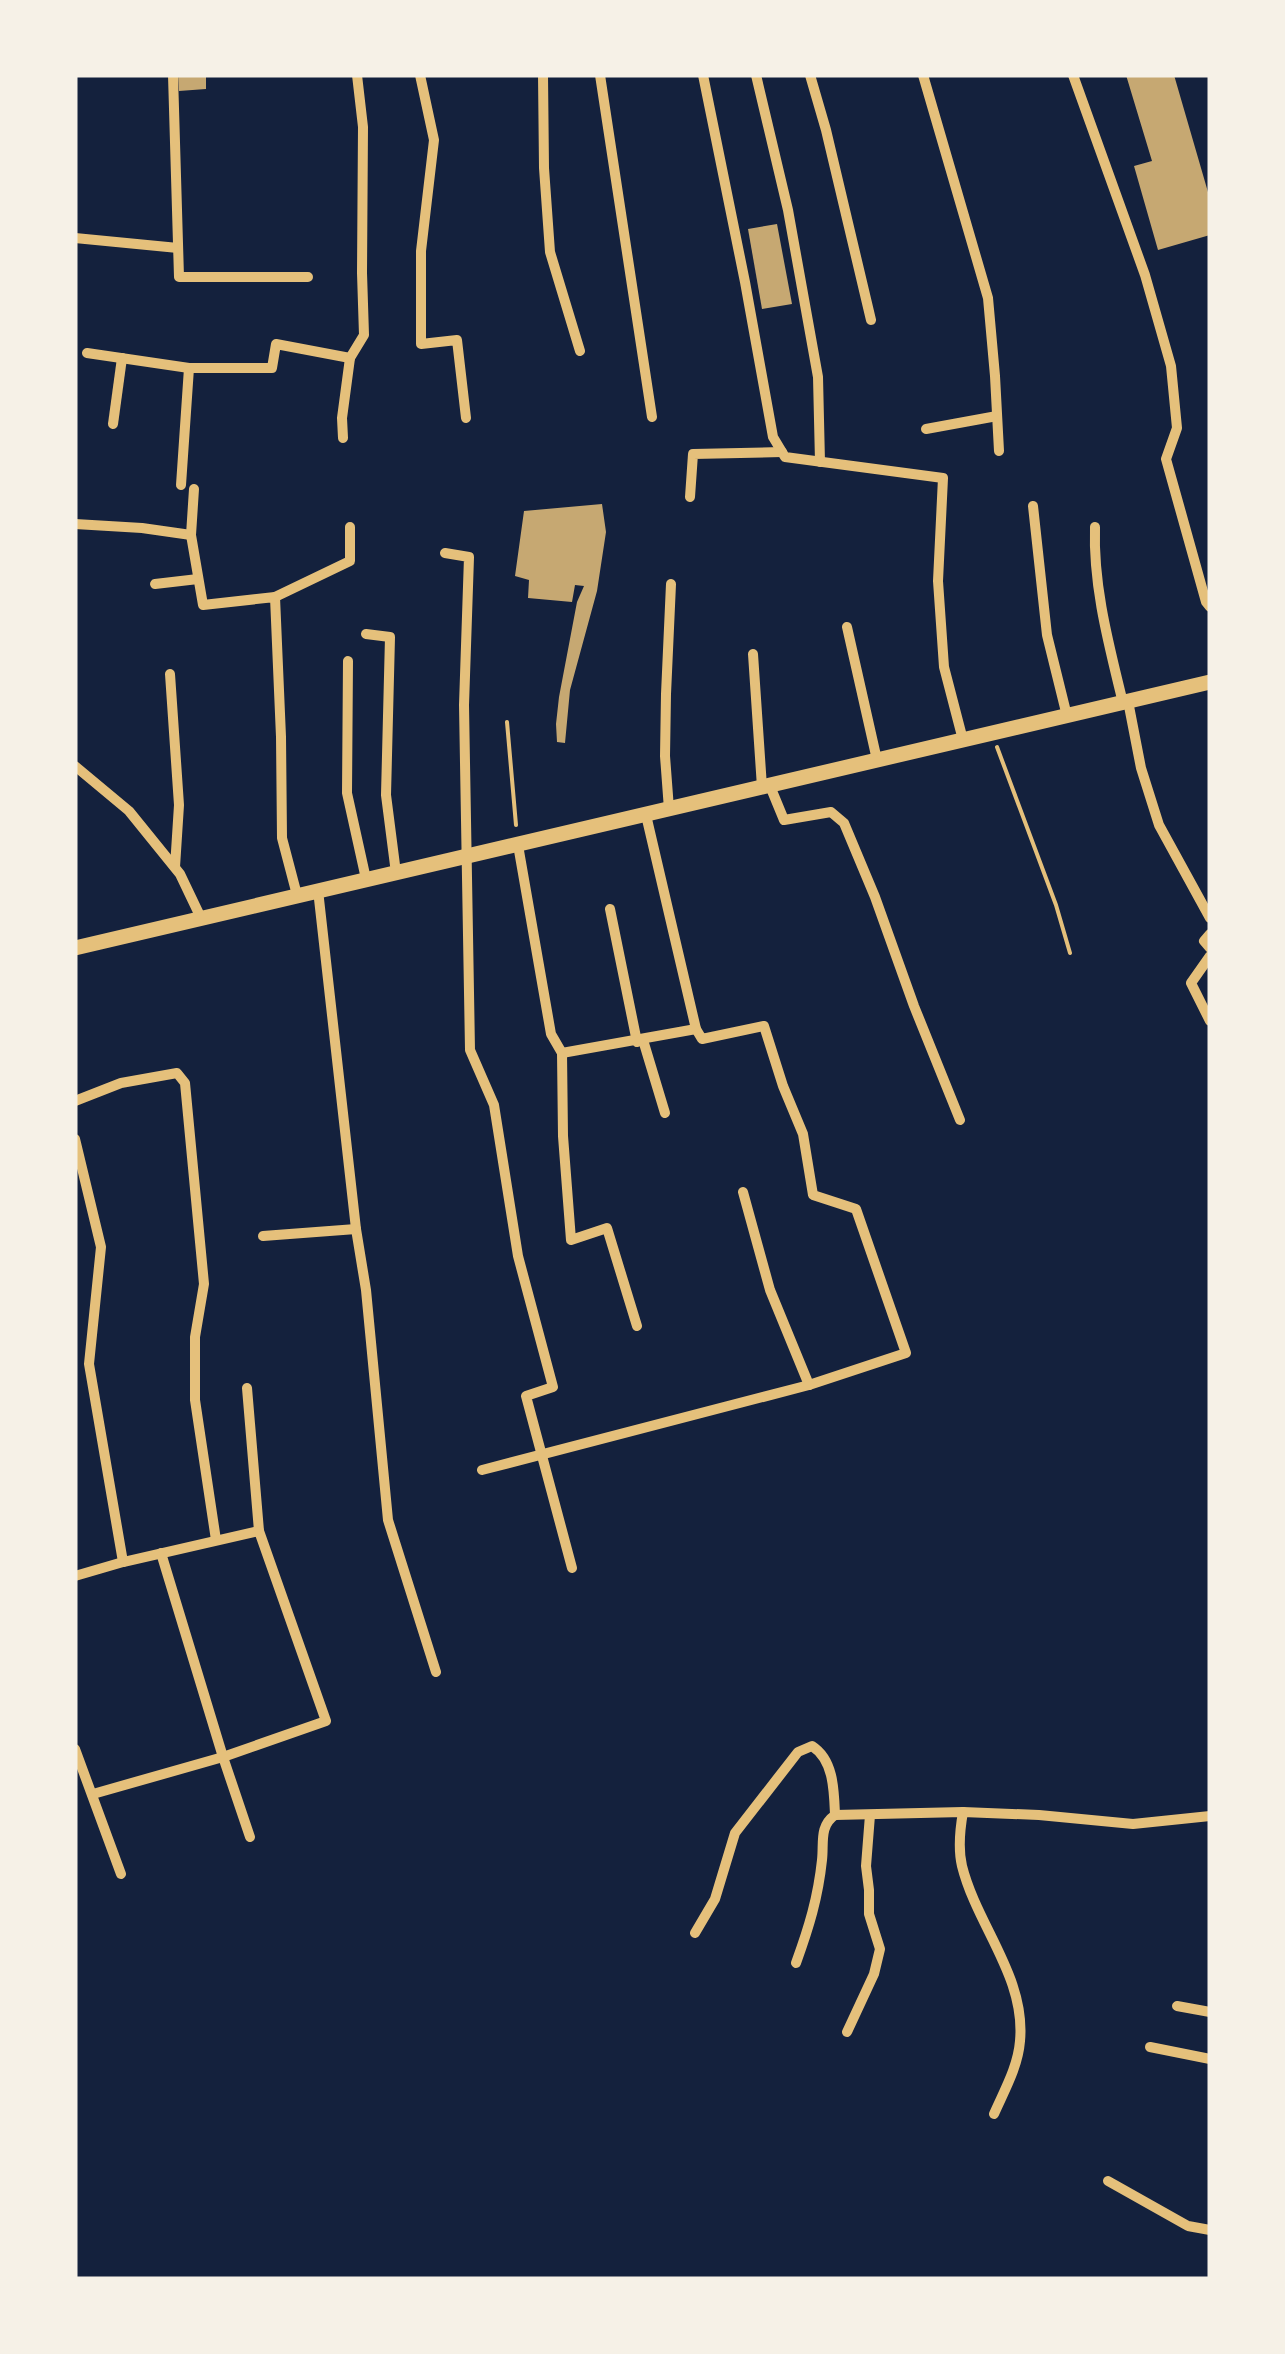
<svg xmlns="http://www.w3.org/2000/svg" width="1285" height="2354" viewBox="0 0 1285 2354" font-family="Raleway,sans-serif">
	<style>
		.building { fill: #c6a872 }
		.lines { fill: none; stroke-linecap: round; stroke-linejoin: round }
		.path { stroke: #e5c07b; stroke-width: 4 }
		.minor { stroke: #e5c07b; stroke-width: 10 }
		.secondary { stroke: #e5c07b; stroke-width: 15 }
	</style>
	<rect width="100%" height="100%" fill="#14213d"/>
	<g class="building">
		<polygon points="178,75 206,75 206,89 179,91"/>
		<polygon points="1126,75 1174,75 1210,199 1210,235 1158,250 1134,166 1152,161"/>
		<polygon points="777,224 792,304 762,309 748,229"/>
		<polygon points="602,504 606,532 597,591 570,690 565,743 557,742 556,724 559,697 577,602 584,586 575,585 572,602 528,598 529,580 515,576 524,511"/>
	</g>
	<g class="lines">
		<g class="path">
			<polyline points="507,722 516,825"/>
			<polyline points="997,747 1056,905 1070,953"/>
		</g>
		<g class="minor">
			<polyline points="173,75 179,277 308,277"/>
			<polyline points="420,75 434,140 421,251 421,344 457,340 466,418"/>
			<polyline points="543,75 544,168 550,252 580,351"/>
			<polyline points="600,75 652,417"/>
			<polyline points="703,75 745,282 773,437 785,457 943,478 938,581 944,667 963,740"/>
			<polyline points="756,75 788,210 818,377 820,462"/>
			<polyline points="810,75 826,130 871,320"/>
			<polyline points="923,75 988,298 995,376 999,451"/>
			<polyline points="1073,75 1145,275 1171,366 1177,428 1166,459 1206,602 1210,607"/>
			<polyline points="75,238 178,248"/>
			<polyline points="87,353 189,368 272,368 276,344 350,358"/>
			<polyline points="113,424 122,358"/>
			<polyline points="926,429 997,416"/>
			<polyline points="343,438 342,418 350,358 364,335 362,273 363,127 357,75"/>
			<polyline points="181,485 189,368"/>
			<polyline points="194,489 191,535 203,605 275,597 281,737 282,838 297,895"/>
			<polyline points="690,497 693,454 782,452"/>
			<polyline points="1033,506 1047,635 1067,716"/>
			<polyline points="75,524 142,528 191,535"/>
			<path d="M1095 527C1093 587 1109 645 1123 703"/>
			<polyline points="445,553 469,557 464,705 470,1050 494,1105 518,1256 553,1387 526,1396 572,1568"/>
			<polyline points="155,584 198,579"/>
			<polyline points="275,597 350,561 350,527"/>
			<polyline points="847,627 877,760"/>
			<polyline points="366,634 390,637 386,795 396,873"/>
			<polyline points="753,654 762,787"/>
			<polyline points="348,661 347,793 366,879"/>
			<polyline points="170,674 179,805 175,867"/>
			<polyline points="1128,701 1141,768 1159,825 1210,918"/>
			<polyline points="75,766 129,811 180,874 201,918"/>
			<polyline points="770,786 784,820 831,812 844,823 875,897 914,1006 960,1120"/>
			<polyline points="669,809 665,756 666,694 671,584"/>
			<polyline points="518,845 551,1034 562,1053 563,1136 571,1240 607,1228 637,1326"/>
			<polyline points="318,890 356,1229 366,1290 388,1520 436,1672"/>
			<polyline points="610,909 637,1042"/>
			<polyline points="1210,934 1204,941 1210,948"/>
			<polyline points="1210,956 1191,983 1210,1021"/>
			<polyline points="643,1040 665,1113"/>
			<polyline points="562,1053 696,1029"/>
			<polyline points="75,1101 121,1083 177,1073 185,1083 204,1284 195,1337 195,1400 216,1540"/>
			<polyline points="75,1139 101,1247 89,1364 123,1562"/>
			<polyline points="743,1192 770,1290 809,1385"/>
			<polyline points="263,1236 356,1229"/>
			<polyline points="482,1470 809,1385 906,1353 856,1209 813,1195 803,1134 783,1086 764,1026 702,1039 696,1029 646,815"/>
			<polyline points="161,1553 223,1757 250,1837"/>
			<polyline points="75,1576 123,1562 259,1531"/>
			<polyline points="75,1749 121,1874"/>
			<polyline points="93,1794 223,1757 326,1721 259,1531 247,1388"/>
			<path d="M963 1812C960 1829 958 1849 962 1866 977 1926 1026 1977 1020 2041 1018 2067 1004 2091 994 2114"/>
			<path d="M695 1933 715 1899 735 1833 798 1752 812 1746C834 1760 834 1791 835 1815"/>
			<path d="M796 1963C809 1927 818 1898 822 1860 824 1843 819 1826 835 1815L963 1812 1039 1815 1133 1824 1210 1816"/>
			<polyline points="1177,2006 1210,2012"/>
			<polyline points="847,2032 874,1974 880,1949 869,1914 869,1890 866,1866 870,1815"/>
			<polyline points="1150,2047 1210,2059"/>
			<polyline points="1108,2181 1188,2226 1210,2230"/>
		</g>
		<polyline class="secondary" points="75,948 1210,682"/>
	</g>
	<rect width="1285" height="2354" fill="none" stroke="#f6f1e7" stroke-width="155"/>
</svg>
